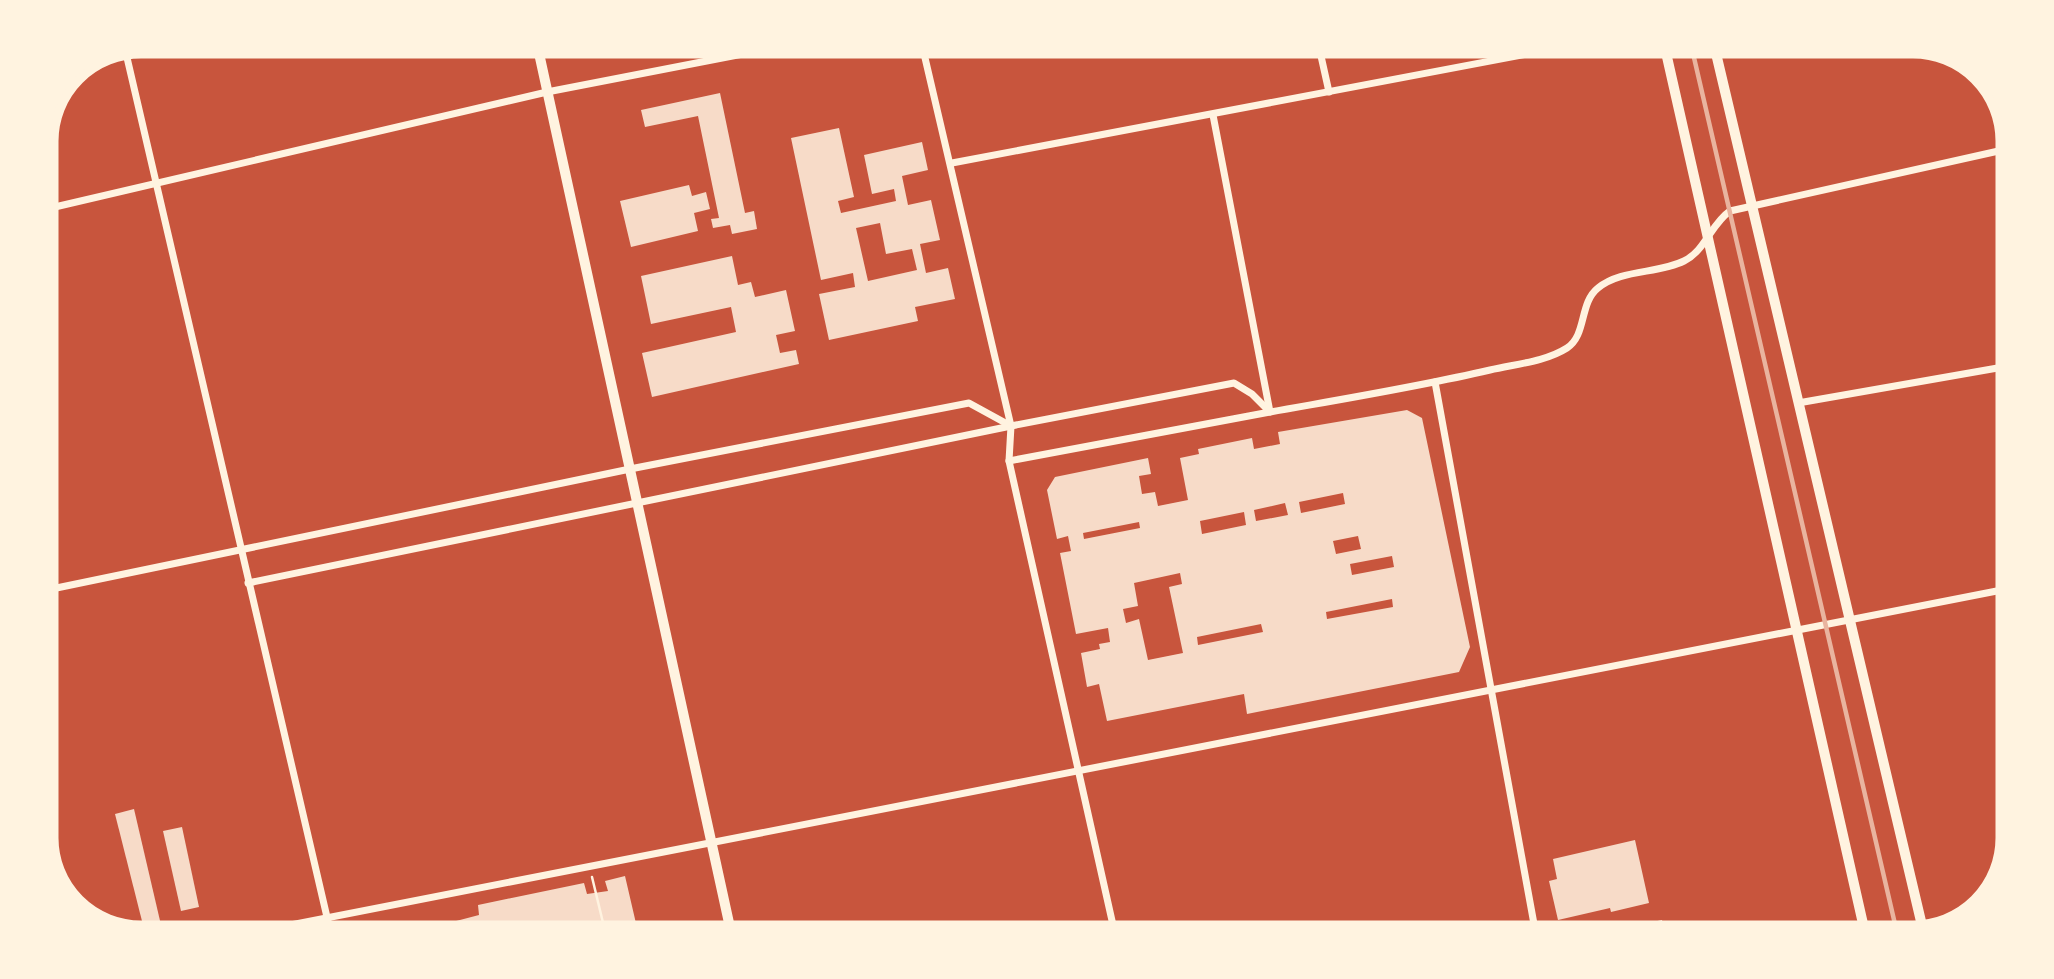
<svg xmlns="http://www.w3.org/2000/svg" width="2054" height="979" viewBox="0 0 2054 979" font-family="Mulish,sans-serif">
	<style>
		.building { fill: #f7dbc8; fill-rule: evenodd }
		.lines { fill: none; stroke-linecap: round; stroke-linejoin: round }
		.path { stroke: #fff3e0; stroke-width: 2.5 }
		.minor { stroke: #fff3e0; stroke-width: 7 }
		.tertiary { stroke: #fff3e0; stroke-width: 10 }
		.rail { stroke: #e9b49f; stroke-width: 4.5 }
		.rim { fill: none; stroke: #fff3e0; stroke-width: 9 }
	</style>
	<rect width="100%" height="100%" fill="#c8553d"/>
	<g class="building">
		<polygon points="720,93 745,213 754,211 757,229 732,234 730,225 713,228 711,219 719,218 698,116 645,127 641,110"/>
		<path d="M839 128 854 197 838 201 841 213 896 201 894 189 872 194 864 155 922 142 928 170 902 176 908 205 931 200 940 240 920 244 926 273 948 268 955 299 915 307 918 321 829 340 819 294 855 287 853 273 821 280 791 138ZM880 223 886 254 912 249 917 270 868 281 856 228Z"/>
		<polygon points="689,185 692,196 706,192 710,209 694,213 698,231 631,247 620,201"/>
		<polygon points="732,256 738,285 751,282 755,297 786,290 795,331 776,335 780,353 796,350 799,364 652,397 642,353 736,332 731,307 651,324 641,276"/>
		<path d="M1407 410 1422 418 1470 647 1459 672 1247 714 1244 694 1107 721 1099 684 1087 687 1081 653 1100 649 1099 644 1110 642 1108 628 1076 634 1060 553 1071 551 1068 536 1057 539 1047 490 1055 477 1148 458 1151 474 1139 476 1142 494 1155 492 1158 506 1188 500 1180 458 1199 454 1198 449 1252 438 1254 449 1280 444 1278 432ZM1343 493 1345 504 1301 513 1299 502ZM1285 503 1288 515 1256 521 1254 510ZM1244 512 1246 525 1202 534 1200 521ZM1139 522 1140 528 1084 539 1083 533ZM1358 536 1361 549 1336 554 1333 541ZM1392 556 1394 567 1352 575 1350 564ZM1180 573 1182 584 1169 587 1183 653 1148 660 1139 619 1126 623 1123 609 1138 606 1134 583ZM1392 599 1393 607 1327 619 1326 612ZM1261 624 1263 632 1198 645 1197 637Z"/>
		<polygon points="134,809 161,925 144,929 115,814"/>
		<polygon points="182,827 199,907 181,911 163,831"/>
		<polygon points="1635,840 1649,903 1611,912 1610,908 1558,920 1549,881 1557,879 1553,859"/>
		<polygon points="625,876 638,932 594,931 592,923 555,931 418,931 479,915 478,905 584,883 587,894 608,891 605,881"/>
		<polygon points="1662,920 1665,936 1612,936 1611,931"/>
		<polygon points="1701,926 1703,936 1670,936 1670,933"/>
	</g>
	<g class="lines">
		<polyline class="path" points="592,877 605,931"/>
		<g class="minor">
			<polyline points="922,45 1011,426 1009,461 1115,934"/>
			<polyline points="1319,47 1329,92"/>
			<polyline points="125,49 330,930"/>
			<polyline points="952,163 1559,48"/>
			<polyline points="42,210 547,92 789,45"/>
			<polyline points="1435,382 1536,935"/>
			<polyline points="1798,403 2009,366"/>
			<polyline points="1009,461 1270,412 1213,115"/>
			<path d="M248 583 1011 426 1234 383 1252 394 1270 412C1343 399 1417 387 1490 370 1515 364 1545 362 1567 348 1587 335 1579 303 1598 288 1621 269 1658 274 1684 261 1705 251 1711 224 1730 211L2012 148"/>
			<polyline points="42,591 630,469 969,403 1011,426"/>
			<polyline points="265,930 2007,589"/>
		</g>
		<g class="tertiary">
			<polyline points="537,44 731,932"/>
			<polyline points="1665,48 1866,937"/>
			<polyline points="1715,49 1924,934"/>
		</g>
		<polyline class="rail" points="1692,49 1898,937"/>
	</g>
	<path d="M0 0H2054V979H0ZM141 54H1913A87 87 0 0 1 2000 141V838A87 87 0 0 1 1913 925H141A87 87 0 0 1 54 838V141A87 87 0 0 1 141 54Z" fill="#fff3e0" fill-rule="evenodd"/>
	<path class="rim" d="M141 54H1913A87 87 0 0 1 2000 141V838A87 87 0 0 1 1913 925H141A87 87 0 0 1 54 838V141A87 87 0 0 1 141 54Z"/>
</svg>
